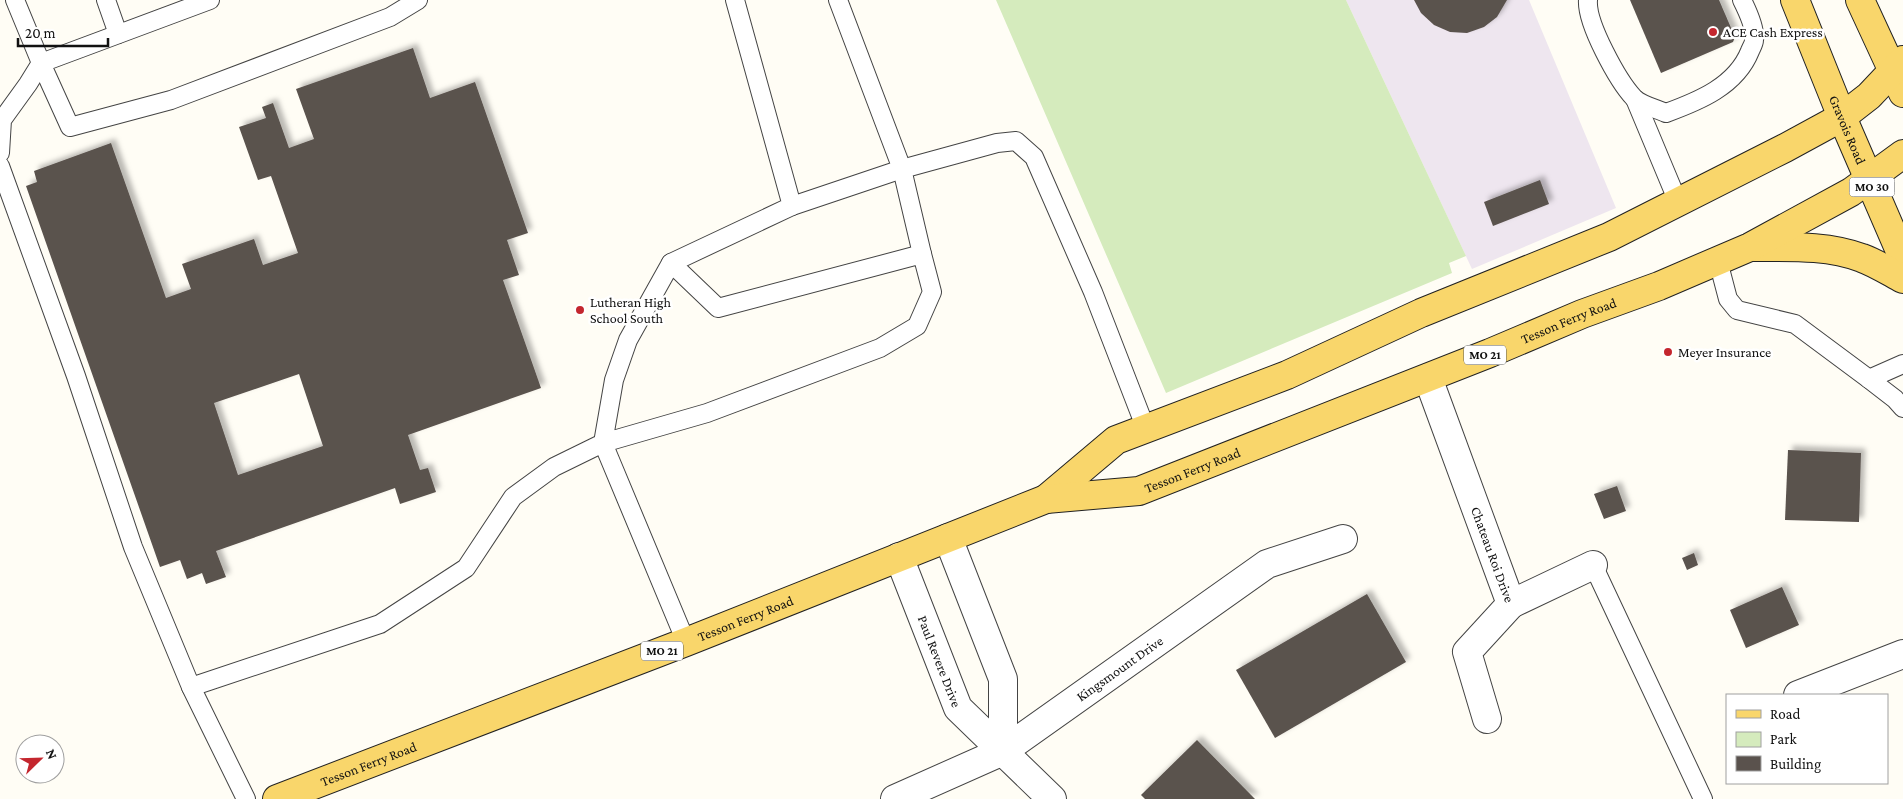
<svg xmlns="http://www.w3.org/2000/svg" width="1903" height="799" viewBox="0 0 1903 799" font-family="'Crimson Pro',serif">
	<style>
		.industrial { fill: #eee6ef }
		.green { fill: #d5ebbd }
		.building { fill: #5a524d; fill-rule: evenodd; filter: url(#shadow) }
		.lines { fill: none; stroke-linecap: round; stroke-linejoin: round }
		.lane-casing { stroke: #444; stroke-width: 20 }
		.street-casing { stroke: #444; stroke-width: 30 }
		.primary-casing { stroke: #222; stroke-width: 30 }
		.lane { stroke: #fff; stroke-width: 18 }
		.street { stroke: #fff; stroke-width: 28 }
		.primary { stroke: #f9d66b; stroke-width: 28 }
		.poi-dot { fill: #c4262e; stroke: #fff; stroke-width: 2 }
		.labels { text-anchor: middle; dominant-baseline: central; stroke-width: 5; stroke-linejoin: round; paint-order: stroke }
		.shield { fill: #fff; stroke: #585858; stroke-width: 1 }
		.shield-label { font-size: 12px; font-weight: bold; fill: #111 }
		.poi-label { font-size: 14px; fill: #111; stroke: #fff; text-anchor: start }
		.street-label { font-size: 14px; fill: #111; stroke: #fff }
	</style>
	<defs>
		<filter id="shadow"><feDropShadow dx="4.5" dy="-4.5" stdDeviation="2.5" flood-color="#0004"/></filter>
	</defs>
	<rect width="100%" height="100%" fill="#fffdf5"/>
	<polygon class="industrial" points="1346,0 1529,0 1616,208 1472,269"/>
	<polygon class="green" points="996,0 1346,0 1466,256 1449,263 1452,273 1166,393"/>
	<g class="building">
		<polygon points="1414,0 1507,0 1497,17 1484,27 1467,33 1450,32 1434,25 1421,13"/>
		<polygon points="1630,0 1719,0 1735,37 1733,42 1661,73"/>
		<path d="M413 48 430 98 475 82 528 233 507 240 519 275 503 280 541 388 408 435 420 470 428 468 436 492 400 504 395 488 216 551 226 577 206 584 202 573 187 579 180 560 160 567 26 186 37 182 34 171 111 143 166 298 191 289 182 264 254 239 263 265 298 253 271 176 258 180 239 127 266 118 262 107 273 103 289 148 314 139 296 89ZM299 374 323 446 238 475 214 403Z"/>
		<polygon points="1540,180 1549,204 1493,226 1484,202"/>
		<polygon points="1788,450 1861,453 1859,522 1785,520"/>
		<polygon points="1617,486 1626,511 1604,519 1594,494"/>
		<polygon points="1694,553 1698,565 1687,570 1682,558"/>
		<polygon points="1782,587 1799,625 1746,648 1730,610"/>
		<polygon points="1367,594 1406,662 1275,738 1236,670"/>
		<polygon points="1197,740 1255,799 1145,799 1141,795"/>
	</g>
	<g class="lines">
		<defs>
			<g id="lane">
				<polyline points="106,0 118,34"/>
				<polyline points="210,0 41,63 70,127 171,100 390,17 418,0"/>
				<polyline points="838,0 902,169 922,254"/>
				<path d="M1588 0C1586 23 1618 81 1634 98 1641 105 1657 109 1666 113 1699 101 1736 86 1750 51 1751 48 1754 44 1754 40 1756 29 1747 10 1742 0"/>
				<polyline points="1635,99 1678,202"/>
				<polyline points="0,153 2,120 28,84 41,63 15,0"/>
				<polyline points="0,166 76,376 133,547 191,687 246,799"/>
				<polyline points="792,206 902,169 997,143 1016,141 1034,157 1093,292 1146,429"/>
				<polyline points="1718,261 1728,299 1737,310 1795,324 1869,379 1895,399 1903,408"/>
				<polyline points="671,263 792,206 735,0"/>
				<polyline points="1869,379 1903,364"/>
				<polyline points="1593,565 1703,799"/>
				<polyline points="191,687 380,624 466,568 513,497 554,467 603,443 707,413 880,348 917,326 932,292 922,254 718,308 671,263 628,340 614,380 603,443 686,642"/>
			</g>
			<g id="street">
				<path id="s1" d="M1428 378 1511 604 1467 652 1487 719"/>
				<polyline points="948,538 1003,679 1003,751"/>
				<path id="s2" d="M899 557 958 708 1052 799"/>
				<polyline points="1511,604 1593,565"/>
				<polyline points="1798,695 1903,654"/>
				<path id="s3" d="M895 799 1003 751 1267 564 1343 539"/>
			</g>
			<g id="primary">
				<path id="s4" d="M1795 0 1842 117 1903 258"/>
				<polyline points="1860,0 1903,93"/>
				<path d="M1754 247C1789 247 1828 245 1862 258 1876 263 1890 272 1903 279"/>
				<polyline points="1046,499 1116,440 1287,375 1421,313 1609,237 1785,148 1842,117 1869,96 1903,60"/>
				<path id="s5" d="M277 799 686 642 1046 499 1139 491 1490 353 1582 314 1659 286 1750 247 1851 192 1903 154"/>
			</g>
		</defs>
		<use href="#lane" class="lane-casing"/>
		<use href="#street" class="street-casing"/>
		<use href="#primary" class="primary-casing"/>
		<use href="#lane" class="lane"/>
		<use href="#street" class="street"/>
		<use href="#primary" class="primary"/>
	</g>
	<g class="poi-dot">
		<circle cx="1713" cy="32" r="5"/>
		<circle cx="580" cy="310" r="5"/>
		<circle cx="1668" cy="352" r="5"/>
	</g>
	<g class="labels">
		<g class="shield">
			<rect x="1849.5" y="177.5" width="45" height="19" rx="4"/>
			<rect x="1464" y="345.5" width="42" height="19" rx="4"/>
			<rect x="641" y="641.5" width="42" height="19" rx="4"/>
		</g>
		<g class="shield-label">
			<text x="1872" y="187">MO 30</text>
			<text x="1485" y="355">MO 21</text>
			<text x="662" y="651">MO 21</text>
		</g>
		<g class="poi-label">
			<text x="1723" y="32">ACE Cash Express</text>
			<text x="590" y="302">Lutheran High<tspan x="590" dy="16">School South</tspan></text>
			<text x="1678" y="352">Meyer Insurance</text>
		</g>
		<g class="street-label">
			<text stroke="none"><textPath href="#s4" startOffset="140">Gravois Road</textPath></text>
			<text stroke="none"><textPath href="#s5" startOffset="1381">Tesson Ferry Road</textPath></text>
			<text stroke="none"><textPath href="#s5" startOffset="976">Tesson Ferry Road</textPath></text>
			<text stroke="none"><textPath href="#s1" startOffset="188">Chateau Roi Drive</textPath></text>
			<text stroke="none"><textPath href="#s5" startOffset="502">Tesson Ferry Road</textPath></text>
			<text stroke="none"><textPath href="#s2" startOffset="112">Paul Revere Drive</textPath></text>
			<text stroke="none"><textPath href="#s3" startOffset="261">Kingsmount Drive</textPath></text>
			<text stroke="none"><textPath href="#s5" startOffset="98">Tesson Ferry Road</textPath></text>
		</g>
	</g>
	<rect x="1726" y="694" width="162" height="90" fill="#ffffff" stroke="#a0a0a0"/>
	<rect x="1736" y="710" width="25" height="8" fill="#f9d66b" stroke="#a0a0a0"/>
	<text x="1770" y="719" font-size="15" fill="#111111">Road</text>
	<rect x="1736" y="732" width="25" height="15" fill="#d5ebbd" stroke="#a0a0a0"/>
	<text x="1770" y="744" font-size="15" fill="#111111">Park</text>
	<rect x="1736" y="756" width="25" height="15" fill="#5a524d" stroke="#a0a0a0"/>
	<text x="1770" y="769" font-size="15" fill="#111111">Building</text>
	<g transform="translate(40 759) rotate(67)"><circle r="24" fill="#ffffff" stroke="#a0a0a0"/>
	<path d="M0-4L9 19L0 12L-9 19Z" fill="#c4262e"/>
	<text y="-8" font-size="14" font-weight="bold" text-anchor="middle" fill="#111111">N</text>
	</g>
	<path d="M18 38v8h90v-8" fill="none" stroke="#111111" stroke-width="2.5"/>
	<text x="25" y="38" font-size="15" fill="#111111" stroke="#ffffff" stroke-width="4" paint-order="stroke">20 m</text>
</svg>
